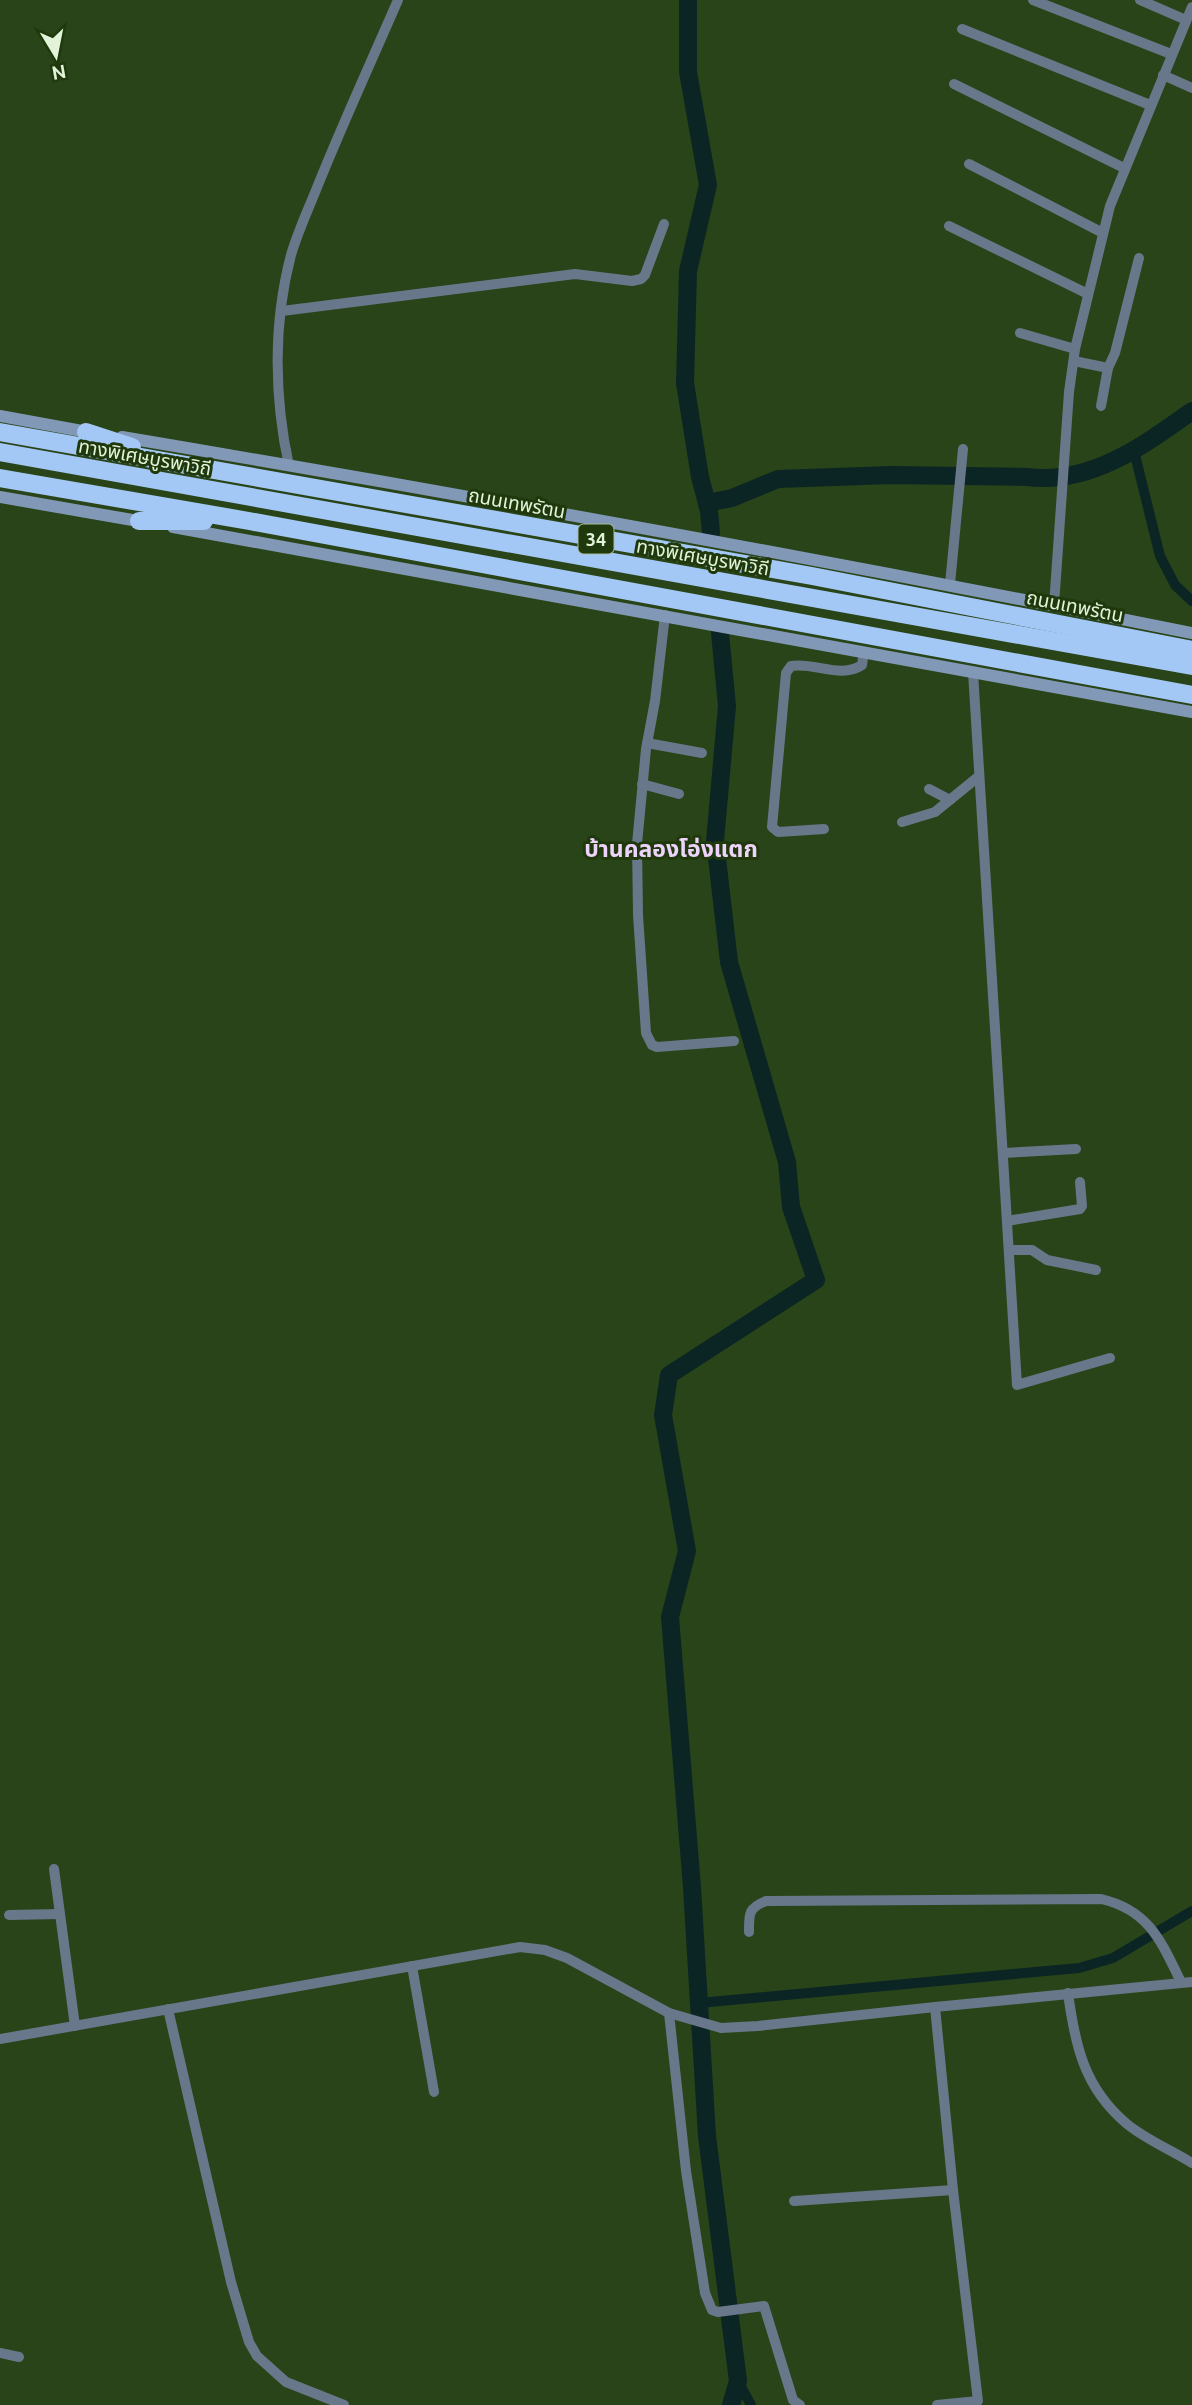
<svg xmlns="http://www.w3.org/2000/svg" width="1192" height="2405" viewBox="0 0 1192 2405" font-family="Ubuntu,'Noto Sans Thai',sans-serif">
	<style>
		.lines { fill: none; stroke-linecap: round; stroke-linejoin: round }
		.canal { stroke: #0b2525; stroke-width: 10 }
		.river { stroke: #0b2525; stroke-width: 18 }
		.street { stroke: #68778a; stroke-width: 10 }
		.secondary { stroke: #8198b6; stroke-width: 12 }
		.highway { stroke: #a4c8f6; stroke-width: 18 }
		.labels { text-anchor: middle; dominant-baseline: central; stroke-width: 6; stroke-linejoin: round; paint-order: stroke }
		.shield { fill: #1f390d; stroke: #a8bb9c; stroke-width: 2 }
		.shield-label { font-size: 18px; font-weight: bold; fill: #e2f3da }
		.street-label { font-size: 19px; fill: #e2f3da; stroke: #1f390d }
		.quarter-label { font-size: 23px; font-weight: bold; fill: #eed3fb; stroke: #1f390d }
	</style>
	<rect width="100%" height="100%" fill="#294418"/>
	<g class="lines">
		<g class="canal">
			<polyline points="1134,451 1160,556 1175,585 1192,601"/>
			<polyline points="699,2003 1079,1968 1113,1958 1192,1911"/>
			<polyline points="738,2381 751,2405"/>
		</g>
		<g class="river">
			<polyline points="688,0 688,72 708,185 688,271 685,383 700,477 709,511 711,533"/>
			<path d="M707 503 732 498 778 479 891 475 1027 477C1090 485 1143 446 1192 411"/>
			<polyline points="720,633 727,706 715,841 729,962 787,1162 791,1207 816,1280 669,1375 663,1415 687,1551 670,1617 692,1887 707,2136 738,2381 731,2405"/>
		</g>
		<g class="street">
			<polyline points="1033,0 1171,54"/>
			<polyline points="1140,0 1186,20"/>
			<polyline points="962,29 1150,105"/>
			<polyline points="1163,75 1192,88"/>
			<polyline points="954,84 1124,168"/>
			<polyline points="969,164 1103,233"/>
			<polyline points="949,226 1088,294"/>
			<polyline points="282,311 575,274 632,281 641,279 645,275 664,224"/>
			<polyline points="1020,333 1075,349"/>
			<polyline points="1074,361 1108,368 1115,353 1139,258"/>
			<polyline points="1101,406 1108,368"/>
			<path d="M289 466C274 397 273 323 291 255 298 231 309 208 318 185 343 123 371 62 398 0"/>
			<polyline points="950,584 963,449"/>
			<polyline points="1054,605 1069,392 1075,349 1110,206 1192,7"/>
			<polyline points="665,615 655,701 646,749 637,844 638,915 646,1033 652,1045 657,1047 734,1041"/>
			<polyline points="973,672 1017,1385 1110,1358"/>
			<polyline points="647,743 702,753"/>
			<polyline points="642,784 679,794"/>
			<polyline points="929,789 950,800"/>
			<polyline points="902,822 935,812 978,777"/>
			<path d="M824 829 778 832 772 827 786 673 791 666C815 662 841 679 862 665L864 652"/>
			<polyline points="1003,1153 1076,1149"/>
			<polyline points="1007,1221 1080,1209 1082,1206 1080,1182"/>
			<polyline points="1009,1250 1032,1250 1047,1260 1096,1270"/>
			<polyline points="54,1869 75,2026"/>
			<polyline points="9,1915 60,1914"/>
			<path d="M749 1932C749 1914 748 1908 766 1901L1101 1899C1149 1910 1161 1941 1181 1982"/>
			<polyline points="412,1966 434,2092"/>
			<path d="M1068 1993C1075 2045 1084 2088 1127 2124 1145 2139 1171 2150 1192 2163"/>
			<polyline points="935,2007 953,2190 978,2401 937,2405"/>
			<polyline points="168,2009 231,2282 249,2342 257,2356 286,2382 344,2405"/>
			<polyline points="669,2013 686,2171 705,2293 712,2310 718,2312 764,2306 793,2400 800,2405"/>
			<polyline points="0,2039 520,1947 545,1950 567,1958 669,2013 721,2028 758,2026 935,2007 1192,1982"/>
			<polyline points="794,2201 953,2190"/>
			<polyline points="0,2353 19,2357"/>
		</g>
		<g class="secondary">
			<polyline points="0,416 93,433"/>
			<path d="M122 437C479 497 836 562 1192 633"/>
			<polyline points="0,497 144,522"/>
			<polyline points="173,527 1192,712"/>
		</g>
		<g class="highway">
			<polyline points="0,432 812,576 1192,650"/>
			<polyline points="86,432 132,447"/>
			<polyline points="0,452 1192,666"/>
			<polyline points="0,478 249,521 1192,695"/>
			<polyline points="139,521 204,521"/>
		</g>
	</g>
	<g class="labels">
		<rect class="shield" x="578.5" y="524.5" width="35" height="29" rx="5"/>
		<g class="shield-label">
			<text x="596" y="539">34</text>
		</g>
		<g class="street-label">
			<text transform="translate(145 457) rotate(10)">ทางพิเศษบูรพาวิถี</text>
			<text transform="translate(517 503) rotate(10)">ถนนเทพรัตน</text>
			<text transform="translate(703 557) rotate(10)">ทางพิเศษบูรพาวิถี</text>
			<text transform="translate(1075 606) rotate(11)">ถนนเทพรัตน</text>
		</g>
		<g class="quarter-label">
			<text x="671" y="848">บ้านคลองโอ่งแตก</text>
		</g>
	</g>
	<g transform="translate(56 56) rotate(170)" stroke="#1f390d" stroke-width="5" paint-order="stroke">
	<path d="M0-5L12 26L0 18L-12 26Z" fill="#e2f3da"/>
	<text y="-10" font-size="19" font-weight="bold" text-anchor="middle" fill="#e2f3da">N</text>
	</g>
</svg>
